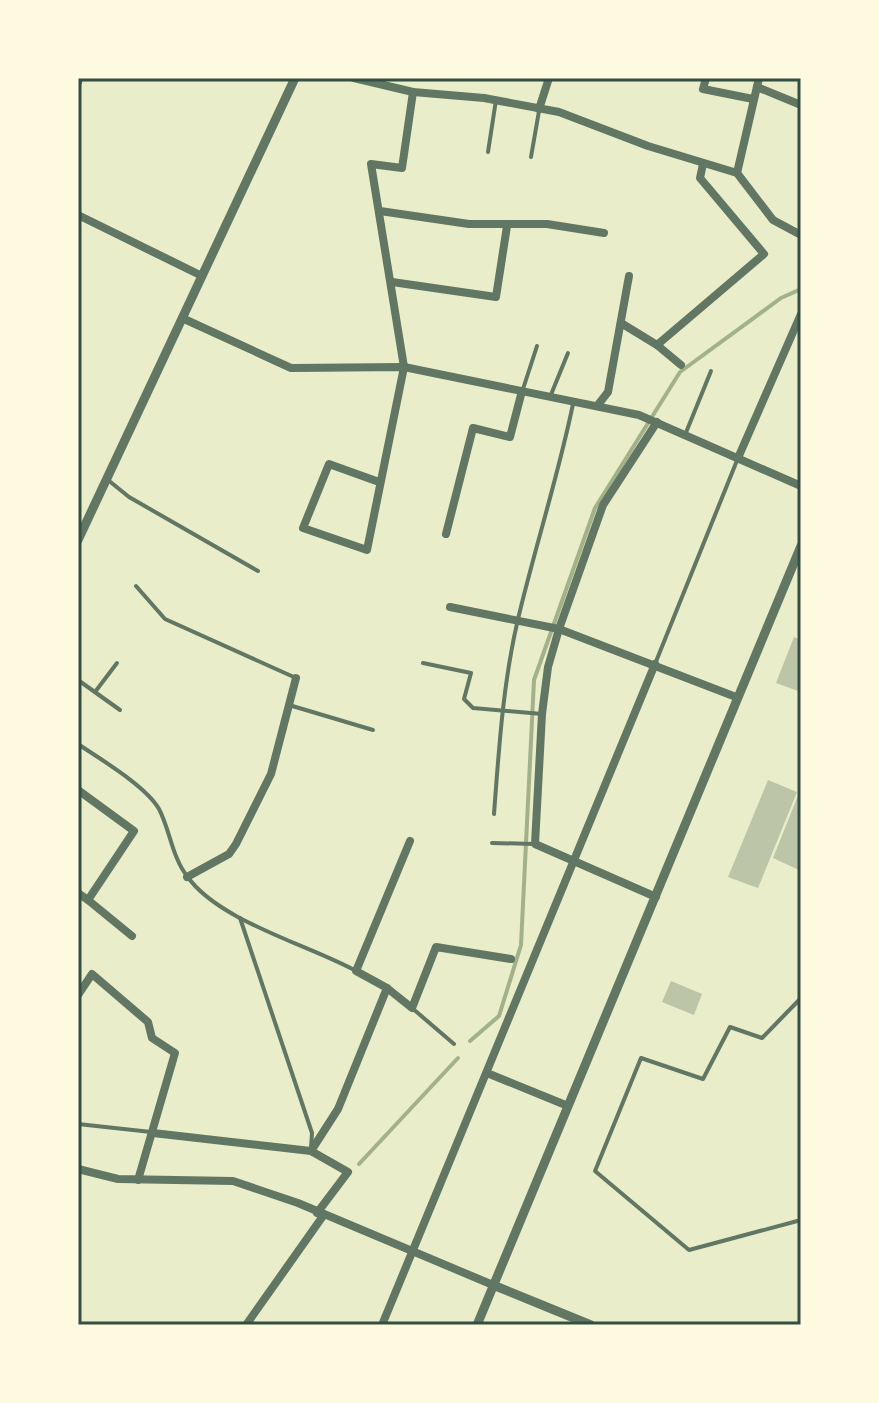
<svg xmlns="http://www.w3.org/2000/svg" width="879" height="1403" viewBox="0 0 879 1403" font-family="Spectral,serif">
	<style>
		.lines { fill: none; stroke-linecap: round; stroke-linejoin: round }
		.stream { stroke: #a3b18a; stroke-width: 4 }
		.building { fill: #bcc5a7 }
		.service { stroke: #617663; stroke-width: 4 }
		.minor { stroke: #617663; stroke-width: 8 }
		.tertiary { stroke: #617663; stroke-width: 9 }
		.neatline { fill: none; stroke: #344e41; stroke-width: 3 }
	</style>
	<rect width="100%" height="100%" fill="#e9edc9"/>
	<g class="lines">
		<g class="stream">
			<polyline points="470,1041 499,1016 521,945 534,680 595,508 680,372 781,298 801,289"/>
			<polyline points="359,1164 458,1058"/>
		</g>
	</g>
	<g class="building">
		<polygon points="794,637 801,640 801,692 776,683"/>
		<polygon points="768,780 797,792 758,888 728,877"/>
		<polygon points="801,788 801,871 773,858"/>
		<polygon points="671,981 702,994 694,1015 662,1002"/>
	</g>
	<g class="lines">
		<g class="service">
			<polyline points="488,152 496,100"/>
			<polyline points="531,157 539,111"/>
			<polyline points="523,389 537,346"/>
			<polyline points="550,397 568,353"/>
			<polyline points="685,435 711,371"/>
			<polyline points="108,480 129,497 258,571"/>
			<polyline points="136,586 165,619 296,678"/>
			<polyline points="423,663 471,673 464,699 473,708 542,714"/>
			<polyline points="655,664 738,458"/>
			<polyline points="78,680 120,710"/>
			<polyline points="95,692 117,663"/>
			<polyline points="289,705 373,730"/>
			<path d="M78 744C100 759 146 786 159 809 170 830 172 857 187 876 218 921 309 945 356 971"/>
			<path d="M494 814C499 748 503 683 518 619 535 547 558 477 573 404"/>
			<polyline points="492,843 535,844"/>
			<polyline points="240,918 312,1133 311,1148"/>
			<polyline points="801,998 762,1038 730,1027 703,1079 641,1058 595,1171 689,1250 801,1220"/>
			<polyline points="412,1008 454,1044"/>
			<polyline points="78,1124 151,1132"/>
		</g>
		<g class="minor">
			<polyline points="354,78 413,92 484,98 559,112 648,146 737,173 773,220 801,235"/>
			<polyline points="706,78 703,89 753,99"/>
			<polyline points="78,82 79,78"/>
			<polyline points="757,87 801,105"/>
			<polyline points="539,109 549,78"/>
			<polyline points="737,173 759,78"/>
			<polyline points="380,211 469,224 547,224 604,233"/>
			<polyline points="78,215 202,276"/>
			<polyline points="392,282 496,297 507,226"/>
			<polyline points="182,318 291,368 404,367 639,415 801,486"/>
			<polyline points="621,323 657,345 681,365"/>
			<polyline points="657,345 764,254 700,178 703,164"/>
			<polyline points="597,406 608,392 629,276"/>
			<polyline points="738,458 801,314"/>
			<polyline points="379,482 329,464 303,528 367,550 404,367 371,164 402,168 413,92"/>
			<polyline points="446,534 473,428 510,437 522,391"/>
			<polyline points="450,607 559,629 736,697"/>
			<polyline points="78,790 134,831 88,900 78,893"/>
			<polyline points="410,841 356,971 387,988 412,1008 436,947 511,959"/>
			<polyline points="187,877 229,854 236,844 271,774 296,678"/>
			<polyline points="656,897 535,844 542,714 548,667 559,629 603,505 657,422"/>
			<polyline points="88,900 132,936"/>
			<polyline points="78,995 92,974 148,1022 152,1038 175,1053 138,1180"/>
			<polyline points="487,1073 568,1106"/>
			<polyline points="153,1133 311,1151 348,1172 317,1213"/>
			<polyline points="311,1151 338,1109 387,988"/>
			<polyline points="78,1169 118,1179 233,1181 298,1203 493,1285"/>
			<polyline points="246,1325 323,1216"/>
			<polyline points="382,1325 655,664"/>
		</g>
		<g class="tertiary">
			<polyline points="78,540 295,78"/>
			<polyline points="493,1285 591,1325"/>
			<polyline points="477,1325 801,546"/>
		</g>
	</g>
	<rect width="879" height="1403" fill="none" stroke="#fefae0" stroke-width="160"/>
	<rect x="80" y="80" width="719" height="1243" class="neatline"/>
</svg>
